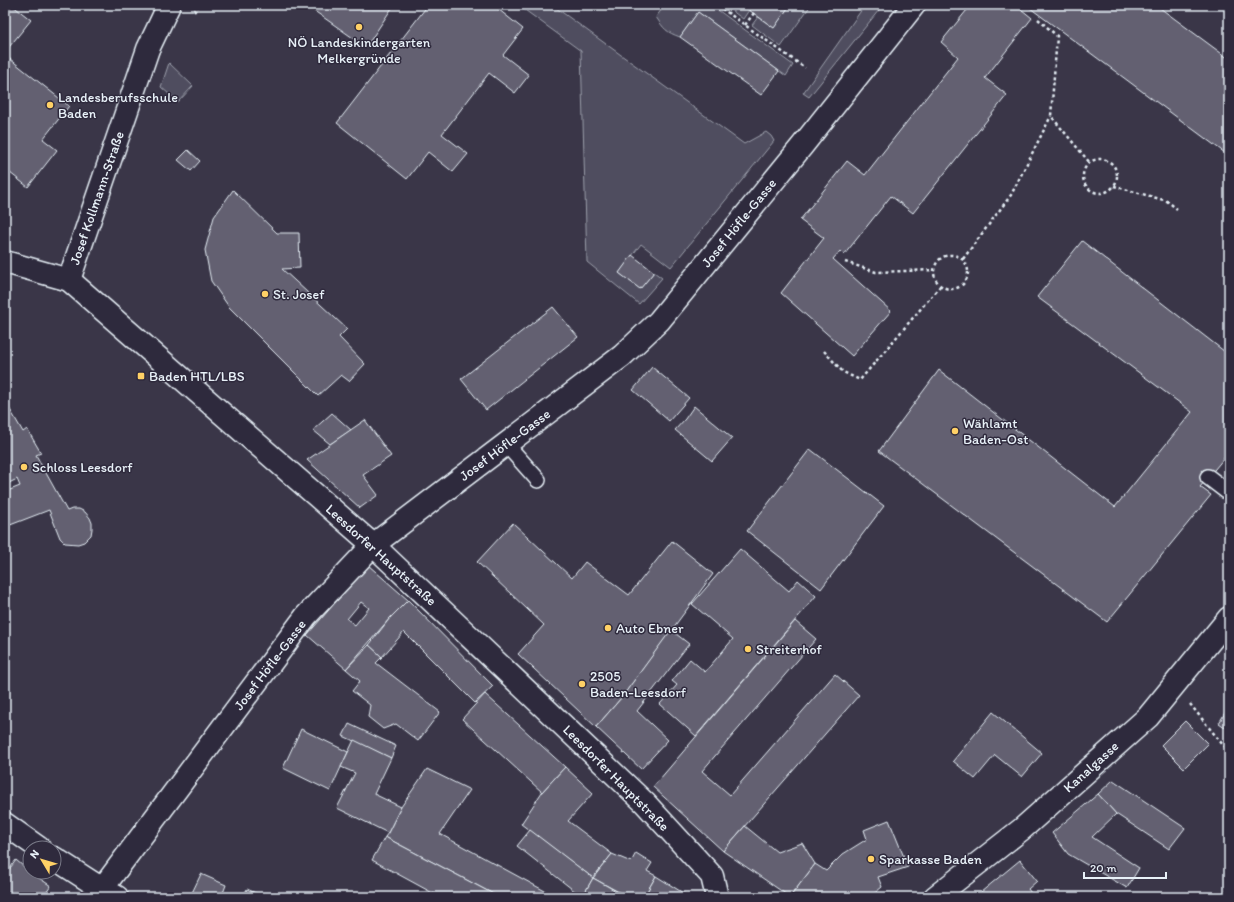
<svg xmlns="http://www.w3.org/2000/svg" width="1234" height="902" viewBox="0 0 1234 902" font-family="Itim,sans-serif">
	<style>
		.green { fill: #504e5f; stroke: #9ca0ac }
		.building { fill: #636171; stroke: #e8f1f8; fill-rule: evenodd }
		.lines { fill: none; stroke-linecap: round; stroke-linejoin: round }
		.service-casing { stroke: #e8f1f8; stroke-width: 18 }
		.minor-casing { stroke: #e8f1f8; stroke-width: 25 }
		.path { stroke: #e8f1f8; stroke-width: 2.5; stroke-dasharray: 3 3; stroke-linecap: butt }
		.service { stroke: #2f2a3d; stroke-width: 15 }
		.minor { stroke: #2f2a3d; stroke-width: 22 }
		.poi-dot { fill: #ffd166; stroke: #2f2a3d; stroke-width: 1.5 }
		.labels { text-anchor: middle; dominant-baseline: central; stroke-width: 3; stroke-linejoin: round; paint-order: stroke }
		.poi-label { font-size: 14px; fill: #e8f1f8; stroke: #2f2a3d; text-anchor: start }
		.street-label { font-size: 14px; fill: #e8f1f8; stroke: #2f2a3d }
	</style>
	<rect width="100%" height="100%" fill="#3a3648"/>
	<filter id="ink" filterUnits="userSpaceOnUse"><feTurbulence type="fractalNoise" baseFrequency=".025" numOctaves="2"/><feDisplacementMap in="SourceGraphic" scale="8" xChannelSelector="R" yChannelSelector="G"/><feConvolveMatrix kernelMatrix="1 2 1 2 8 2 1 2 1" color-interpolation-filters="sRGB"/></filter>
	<g filter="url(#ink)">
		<g class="green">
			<polygon points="518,5 552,5 744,144 766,132 771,136 774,141 671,267 641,244 619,273 640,289 654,272 662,278 639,304 587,262 581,51"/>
			<path d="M665 5H711L793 65 786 76 698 12 680 37C666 32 664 29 656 17Z"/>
			<polygon points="724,5 742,5 749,10 743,19"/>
			<polygon points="790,5 811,5 781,47 752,25 758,17 774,28"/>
			<polygon points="865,5 883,5 809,97 803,93"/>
			<polygon points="169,63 193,86 178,102 161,87"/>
		</g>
		<g class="building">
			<polygon points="5,5 12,5 31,20 5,52"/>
			<polygon points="311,5 394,5 366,47 310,8"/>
			<polygon points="428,5 493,5 523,29 503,55 529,75 515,93 489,73 442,134 468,154 453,172 428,152 407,179 337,123"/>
			<polygon points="742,5 790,5 774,28"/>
			<polygon points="971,5 1016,5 1032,18 985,78 1007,95 913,213 891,196 844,255 840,251 833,259 891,311 852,356 781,293 824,238 800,220 847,161 865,175 958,57 941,42"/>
			<polygon points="1026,5 1156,5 1229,59 1229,156"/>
			<polygon points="698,12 779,71 761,95 680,37"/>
			<polygon points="5,55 69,106 43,139 57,150 28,187 5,169"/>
			<polygon points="188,150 200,161 191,171 178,160"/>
			<polygon points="233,190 277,233 299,233 300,268 282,269 347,329 339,337 365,364 349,381 341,375 318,396 229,307 211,281 205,250 214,217"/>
			<polygon points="1082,241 1229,355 1229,452 1200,487 1211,495 1107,622 879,451 939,370 1115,507 1192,412 1037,297"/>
			<polygon points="632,255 654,272 640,289 619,273"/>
			<polygon points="553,307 578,337 486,410 461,379"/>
			<polygon points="652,367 689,398 669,421 633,390"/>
			<polygon points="5,401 23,432 27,429 41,453 36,455 67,511 72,509 79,509 85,512 90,518 92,523 92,529 91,535 84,542 78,544 65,543 60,538 49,510 5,527 5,492 20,486 17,479 5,485"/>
			<polygon points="694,406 732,438 712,461 675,430 685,419"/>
			<polygon points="332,413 351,430 330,444 313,430"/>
			<polygon points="365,420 391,456 363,475 378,495 360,508 307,460"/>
			<polygon points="810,449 884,506 821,589 747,531"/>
			<polygon points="513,523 572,578 585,562 629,595 672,541 713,574 622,697 596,727 518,654 544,625 477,562"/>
			<polygon points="740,549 789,591 798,580 816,596 696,736 660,704 677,685 672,681 690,659 705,672 733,639 692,604"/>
			<path d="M368 565 408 600 390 618 346 669 307 635ZM361 602 369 608 355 625 347 619Z"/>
			<polygon points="408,600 493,686 475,703 404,632 382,657 369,645 390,618"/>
			<polygon points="795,621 816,639 702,771 730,795 835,674 859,695 723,851 653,787"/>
			<polygon points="671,630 689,644 637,711 668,740 641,769 596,727 622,697"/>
			<polygon points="369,645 382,657 376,663 440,712 418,741 396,724 383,729 368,717 370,705 352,691 360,681 346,669"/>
			<polygon points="485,694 565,767 542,792 462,719"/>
			<polygon points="1229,706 1229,730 1219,723"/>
			<polygon points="993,712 1042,753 1022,777 995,755 975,779 953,761"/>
			<polygon points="1185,721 1208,744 1184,768 1161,745"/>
			<polygon points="349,724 396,746 391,758 343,736"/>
			<polygon points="301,729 348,752 330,791 283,768"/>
			<polygon points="354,740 391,758 374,794 401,807 388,833 337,808 355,773 341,767"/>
			<polygon points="565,767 593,793 568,821 612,854 593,878 521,824 542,792"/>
			<polygon points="427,769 470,790 440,834 556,897 499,897 385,837 388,833 401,807"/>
			<polygon points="1113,780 1185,828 1169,849 1116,814 1098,794"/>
			<polygon points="1098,794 1116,814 1092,837 1139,868 1127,888 1068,854 1052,833"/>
			<polygon points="889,820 908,867 878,877 882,887 870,897 790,897 815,864 826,871 843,854 867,839 864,830"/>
			<polygon points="745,826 777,852 802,843 815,864 790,897 723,851"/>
			<polygon points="530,830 593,878 584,894 581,896 517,846"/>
			<polygon points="385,837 499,897 440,897 372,860"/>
			<polygon points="636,853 652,863 647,871 656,876 644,897 628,897 593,878 612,854 631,862"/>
			<polygon points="16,860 30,872 51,886 43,897 5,897 5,875"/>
			<polygon points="1020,860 1037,881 1028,889 1034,897 975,897"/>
			<polygon points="201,874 226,885 223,893 232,897 190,897"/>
			<polygon points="656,876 688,896 688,897 644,897"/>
			<polygon points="593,878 625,896 625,897 589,897 584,894"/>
			<polygon points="247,889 264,897 243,897"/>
		</g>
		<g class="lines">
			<defs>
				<g id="service">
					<polyline points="506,444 538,480"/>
					<polyline points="1208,477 1229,493"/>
				</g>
				<g id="minor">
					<polyline points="5,262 69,280 373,545 645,803 712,876 717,897"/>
					<polyline points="69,280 148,49 169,5"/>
					<polyline points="5,824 39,848"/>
					<polyline points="54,858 102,889 117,897"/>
					<polyline points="102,889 306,616 373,545 622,356 659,321 802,146 914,5"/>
					<polyline points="935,897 1022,829 1148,717 1229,618"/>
				</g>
			</defs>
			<use href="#service" class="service-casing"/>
			<use href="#minor" class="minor-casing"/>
			<g class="path">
				<polyline points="505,5 507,7 511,5"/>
				<polyline points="717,5 805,68"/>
				<polyline points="194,12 199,5"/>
				<polyline points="1038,19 1057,36 1051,116 1090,163"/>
				<polyline points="745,25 754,13"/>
				<circle cx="1100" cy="176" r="17"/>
				<polyline points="1114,186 1167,201 1177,209"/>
				<circle cx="951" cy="272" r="17"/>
				<polyline points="963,259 1011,195 1051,116"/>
				<polyline points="845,262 876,272 935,270"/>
				<polyline points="824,351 843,372 860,380 941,285"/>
				<polyline points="1190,704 1223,745 1229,749"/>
			</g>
			<use href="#service" class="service"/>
			<use href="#minor" class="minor"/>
		</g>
	</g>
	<g class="poi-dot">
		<circle cx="359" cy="27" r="4"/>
		<circle cx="50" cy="105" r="4"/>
		<circle cx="265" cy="294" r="4"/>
		<rect x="137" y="372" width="8" height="8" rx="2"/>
		<circle cx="955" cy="431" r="4"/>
		<circle cx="24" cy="467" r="4"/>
		<circle cx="608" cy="628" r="4"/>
		<circle cx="748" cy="649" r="4"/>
		<circle cx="582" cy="684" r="4"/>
		<circle cx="871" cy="859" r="4"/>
	</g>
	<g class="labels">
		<g class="poi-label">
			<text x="359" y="42" text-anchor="middle">NÖ Landeskindergarten<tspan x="359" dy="16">Melkergründe</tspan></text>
			<text x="58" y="97">Landesberufsschule<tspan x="58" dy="16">Baden</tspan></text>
			<text x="273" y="294">St. Josef</text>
			<text x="149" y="376">Baden HTL/LBS</text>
			<text x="963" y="423">Wählamt<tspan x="963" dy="16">Baden-Ost</tspan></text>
			<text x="32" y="467">Schloss Leesdorf</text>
			<text x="616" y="628">Auto Ebner</text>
			<text x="756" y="649">Streiterhof</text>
			<text x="590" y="676">2505<tspan x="590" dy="16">Baden-Leesdorf</tspan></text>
			<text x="879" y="859">Sparkasse Baden</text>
		</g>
		<g class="street-label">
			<text transform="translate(97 198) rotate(-71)">Josef Kollmann-Straße</text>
			<text transform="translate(739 223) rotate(-51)">Josef Höfle-Gasse</text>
			<text transform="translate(505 445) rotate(-37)">Josef Höfle-Gasse</text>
			<text transform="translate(381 555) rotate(42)">Leesdorfer Hauptstraße</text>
			<text transform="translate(270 665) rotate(-53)">Josef Höfle-Gasse</text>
			<text transform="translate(1091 767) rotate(-42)">Kanalgasse</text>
			<text transform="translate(616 778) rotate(45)">Leesdorfer Hauptstraße</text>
		</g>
	</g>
	<rect width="1234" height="902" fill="none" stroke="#2f2a3d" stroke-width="20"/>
	<rect x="10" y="10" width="1214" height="882" fill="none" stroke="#e8f1f8" stroke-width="1.5" filter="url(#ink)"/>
	<g transform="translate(42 860) rotate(308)"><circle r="19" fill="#2f2a3d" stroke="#797a88"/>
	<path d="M0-3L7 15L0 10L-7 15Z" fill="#ffd166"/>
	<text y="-6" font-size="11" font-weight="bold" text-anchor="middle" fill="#e8f1f8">N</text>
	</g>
	<path d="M1084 872v6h82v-6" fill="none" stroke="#e8f1f8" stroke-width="2"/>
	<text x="1090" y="872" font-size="12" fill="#e8f1f8" stroke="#2f2a3d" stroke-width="3" paint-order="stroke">20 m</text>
</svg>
